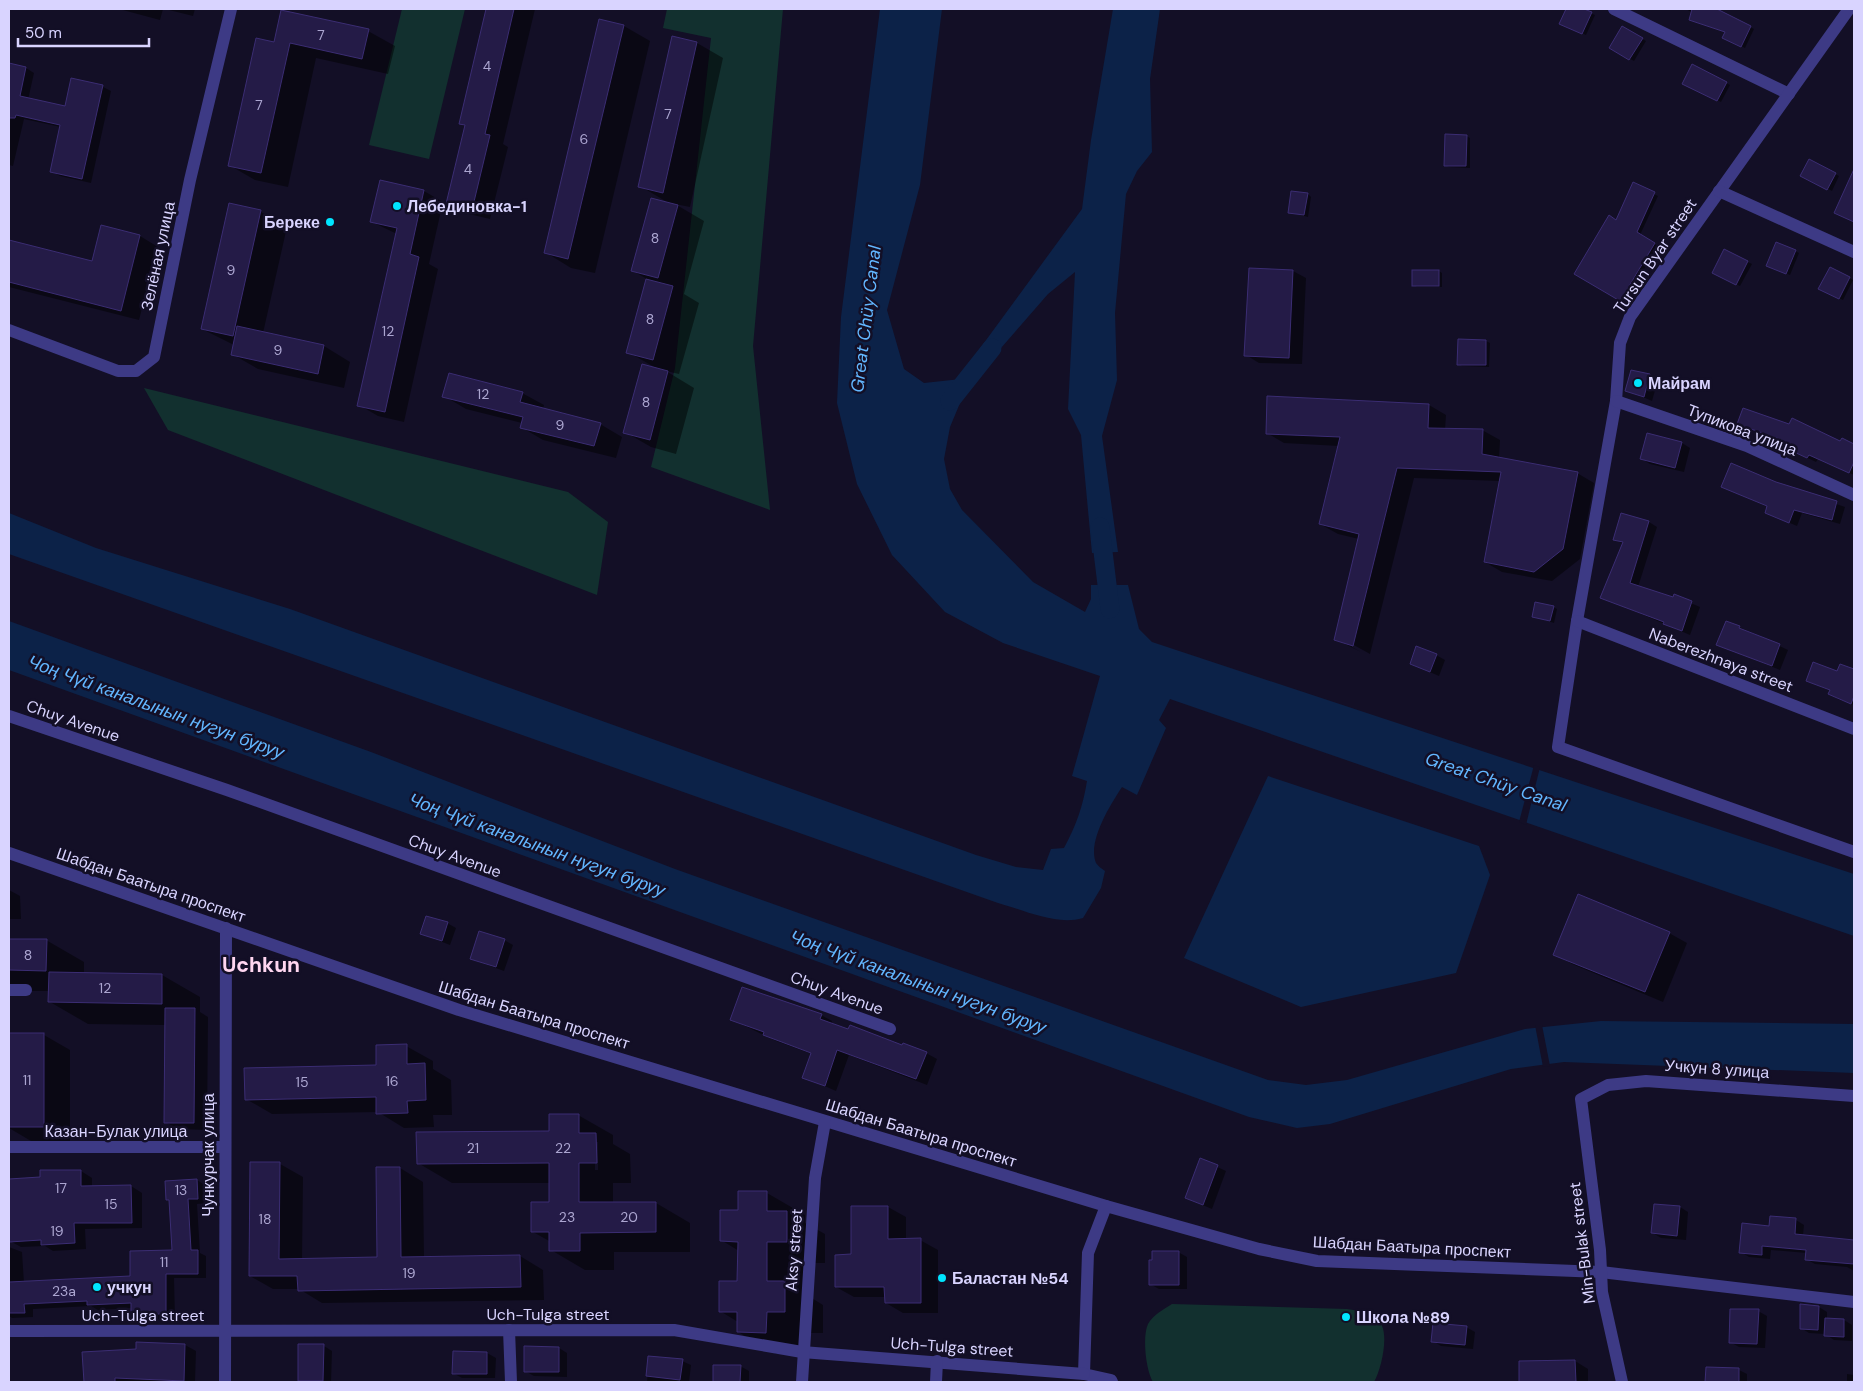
<svg xmlns="http://www.w3.org/2000/svg" width="1863" height="1391" viewBox="0 0 1863 1391" font-family="'DM Sans',sans-serif">
	<style>
		.green { fill: #12302f }
		.water { fill: #0c2248 }
		.pier { fill: #130f26 }
		.shadow { fill: #0007; fill-rule: evenodd }
		.lines { fill: none; stroke-linecap: round; stroke-linejoin: round }
		.canal { stroke: #0c2248; stroke-width: 19 }
		.building { fill: #241b47; stroke: #3b2d73 }
		.street { stroke: #3d3a85; stroke-width: 12 }
		.poi-dot { fill: #00e5ff; stroke: #130f26; stroke-width: 2 }
		.labels { text-anchor: middle; dominant-baseline: central; stroke-width: 5; stroke-linejoin: round; paint-order: stroke }
		.number-label { font-size: 14px; fill: #aca6d1 }
		.poi-label { font-size: 16px; font-weight: bold; fill: #d9d4ff; stroke: #130f26; text-anchor: start }
		.street-label { font-size: 16px; fill: #d9d4ff; stroke: #130f26 }
		.water-label { font-size: 18px; font-style: italic; fill: #62b6ff; stroke: #130f26 }
		.district-label { font-size: 21px; font-weight: bold; fill: #ffd6f0; stroke: #130f26 }
	</style>
	<rect width="100%" height="100%" fill="#130f26"/>
	<g class="green">
		<polygon points="402,9 465,9 429,159 369,145"/>
		<polygon points="667,9 783,9 753,346 770,510 651,467 675,368 711,38 663,28"/>
		<polygon points="144,388 568,492 608,522 597,595 168,430"/>
		<path d="M1172 1304 1347 1309 1372 1313C1375 1317 1380 1321 1382 1326 1388 1339 1381 1370 1374 1382H1153C1146 1371 1142 1337 1148 1324 1153 1315 1164 1309 1172 1304Z"/>
	</g>
	<g class="water">
		<path d="M880 9H942L920 185 887 310 904 369 924 383 961 379 968 384 950 427 944 459 950 489 962 510 1033 582 1085 612 1091 599V585H1128L1139 629 1152 642 1854 874V936L1170 699 1159 720 1166 728 1137 795 1122 787C1111 804 1087 841 1096 863 1098 866 1102 869 1105 871L1101 888 1083 918C1056 926 1024 910 998 903L9 554V513L96 548 290 609 976 855 1016 867 1043 870 1051 849 1064 848C1076 826 1083 806 1087 781L1072 776 1100 676 1003 643 945 612 892 555 857 484 837 403 841 317Z"/>
		<polygon points="1113,9 1160,9 1150,79 1152,152 1137,171 1126,194 1115,313 1117,380 1102,436 1118,552 1092,553 1081,435 1068,409 1075,272 1048,294 981,371 970,362 1082,209 1091,140"/>
		<polygon points="9,621 371,752 675,869 1268,1080 1306,1085 1347,1080 1525,1029 1601,1021 1854,1024 1854,1073 1564,1062 1511,1069 1330,1124 1297,1128 1249,1117 9,670"/>
		<polygon points="1268,776 1479,846 1490,875 1456,973 1301,1007 1184,958"/>
	</g>
	<g class="pier">
		<polygon points="1534,765 1540,767 1526,825 1519,822"/>
		<polygon points="1535,1025 1542,1025 1550,1066 1543,1067"/>
	</g>
	<g class="shadow">
		<polygon points="119,9 163,9 160,20"/>
		<polygon points="165,9 195,9 193,16"/>
		<polygon points="487,9 535,9 503,144 508,147 490,219 465,213 448,203 466,127 460,123"/>
		<polygon points="1567,9 1581,9 1595,15 1586,35 1560,23"/>
		<polygon points="1686,9 1719,9 1718,11 1754,29 1745,48 1724,37 1726,32"/>
		<polygon points="624,26 650,41 595,273 571,268 545,252"/>
		<polygon points="1623,28 1646,41 1634,61 1611,48"/>
		<polygon points="368,31 395,46 388,74 316,58 288,187 255,180 229,165 275,43"/>
		<polygon points="673,38 697,43 723,58 690,207 675,204 704,221 684,294 699,303 679,374 666,371 694,388 676,454 651,447 625,432 656,368 628,352 647,279 633,271 667,202 640,186"/>
		<polygon points="9,64 26,68 34,73 28,100 66,108 72,80 103,87 111,91 91,183 60,176 51,171 61,127 24,119 13,166 9,165"/>
		<polygon points="1693,66 1730,85 1721,102 1684,83"/>
		<polygon points="1466,136 1470,138 1470,168 1449,167 1445,165"/>
		<polygon points="1809,160 1839,176 1832,191 1802,175"/>
		<polygon points="381,182 424,191 443,202 429,264 438,269 404,422 378,416 359,405 397,234 372,222"/>
		<polygon points="1633,184 1658,196 1640,235 1658,246 1624,302 1576,273 1616,221"/>
		<polygon points="1308,194 1311,197 1308,217 1289,212"/>
		<polygon points="230,205 261,212 287,227 263,333 324,346 350,362 344,388 258,369 232,354 234,345 202,329"/>
		<polygon points="102,227 140,236 158,247 139,320 9,287 9,241 93,262"/>
		<polygon points="1725,251 1752,264 1740,286 1714,273"/>
		<polygon points="1795,251 1799,253 1790,275 1771,267"/>
		<polygon points="1293,271 1306,278 1302,364 1259,363 1246,355"/>
		<polygon points="1439,271 1442,273 1442,287 1417,287 1414,285"/>
		<polygon points="1849,278 1853,280 1843,300 1824,291"/>
		<polygon points="1459,340 1486,341 1490,343 1489,367 1462,366 1459,364"/>
		<polygon points="1649,375 1658,380 1652,401 1627,390"/>
		<polygon points="522,393 544,405 543,409 600,424 622,437 616,458 543,440 521,427 522,423 466,409 444,396"/>
		<polygon points="1429,405 1446,415 1445,430 1482,430 1500,440 1499,458 1577,473 1594,483 1580,559 1552,581 1502,572 1485,562 1500,481 1414,478 1370,654 1352,644 1352,647 1361,652 1335,639 1359,539 1338,534 1320,524 1339,446 1284,443 1267,433"/>
		<polygon points="1738,423 1841,443 1842,440 1854,446 1854,475 1818,459 1816,462 1789,449 1783,441"/>
		<polygon points="1682,443 1690,448 1684,472 1650,464 1642,459"/>
		<polygon points="1776,483 1845,507 1840,524 1802,513 1797,526 1766,513 1768,507 1723,487"/>
		<polygon points="1622,515 1649,522 1657,527 1638,587 1673,599 1674,596 1700,607 1690,635 1602,597 1623,544 1615,539"/>
		<polygon points="1553,607 1557,609 1554,623 1533,616"/>
		<polygon points="1739,627 1788,650 1780,670 1717,644"/>
		<polygon points="1436,655 1445,660 1439,676 1411,664"/>
		<polygon points="1841,665 1854,671 1854,705 1838,699 1830,694 1831,691 1807,681 1838,673"/>
		<polygon points="9,890 20,896 21,919 9,919"/>
		<polygon points="447,923 456,928 450,945 422,934"/>
		<polygon points="1669,933 1687,943 1663,1002 1572,964 1555,954"/>
		<polygon points="9,940 46,940 84,962 84,974 162,975 200,997 200,1012 208,1017 207,1130 179,1129 165,1122 166,1025 88,1024 50,1002 50,991 9,991"/>
		<polygon points="504,940 513,945 504,971 471,959"/>
		<polygon points="821,1015 832,1021 831,1025 926,1053 937,1059 927,1085 849,1055 836,1091 804,1077 812,1054 776,1041 731,1019"/>
		<polygon points="9,1035 44,1035 70,1050 70,1141 31,1141 9,1128"/>
		<polygon points="406,1046 433,1061 433,1069 451,1080 452,1115 433,1115 434,1127 404,1128 378,1112 272,1114 246,1099 377,1066"/>
		<path d="M578 1115 613 1135V1144L630 1154 631 1183H613V1203H656L690 1223V1252H614V1270H585L551 1250V1242L533 1232 550 1203V1183H452L418 1163 550 1133ZM595 1142H598V1170H595Z"/>
		<polygon points="1200,1159 1226,1171 1212,1209 1186,1198"/>
		<polygon points="280,1164 303,1177 302,1260 378,1259 400,1168 423,1182 424,1258 520,1256 543,1270 544,1300 322,1303 299,1289 273,1289 250,1276"/>
		<polygon points="81,1171 92,1178 92,1187 131,1186 142,1193 142,1228 85,1229 86,1249 53,1251 45,1246 21,1247 10,1241 9,1180 41,1178"/>
		<polygon points="197,1180 206,1186 207,1203 197,1204 200,1253 206,1256 206,1278 174,1278 175,1319 141,1319 132,1314 132,1308 98,1310 91,1306 33,1309 33,1317 12,1318 9,1316 9,1247 22,1252 24,1283 131,1278 173,1252 171,1202 167,1200"/>
		<polygon points="767,1193 805,1215 805,1223 825,1234 825,1263 805,1263 805,1294 823,1305 823,1333 804,1333 804,1354 776,1354 738,1332 738,1322 720,1311 738,1282 739,1251 721,1240 739,1212"/>
		<polygon points="852,1207 888,1207 906,1217 906,1240 920,1240 938,1250 938,1313 903,1313 886,1303 886,1297 854,1297 836,1287 852,1256"/>
		<polygon points="1680,1207 1688,1212 1686,1240 1661,1238 1653,1233"/>
		<polygon points="1771,1217 1796,1220 1804,1225 1803,1235 1854,1240 1854,1271 1847,1267 1815,1264 1806,1259 1807,1253 1771,1250 1770,1259 1749,1257 1741,1252 1770,1227"/>
		<polygon points="1178,1252 1187,1257 1187,1289 1159,1289 1150,1284"/>
		<polygon points="1819,1307 1827,1312 1827,1320 1844,1320 1852,1325 1852,1341 1834,1340 1825,1334 1809,1333 1801,1328"/>
		<polygon points="1758,1311 1767,1316 1765,1348 1739,1347 1730,1342"/>
		<polygon points="1466,1327 1475,1332 1473,1349 1441,1346 1433,1341"/>
		<polygon points="185,1345 196,1351 195,1382 85,1382 84,1353 137,1350"/>
		<polygon points="324,1346 332,1351 331,1382 299,1380"/>
		<polygon points="559,1348 567,1353 567,1377 534,1376 525,1371"/>
		<polygon points="454,1352 487,1353 496,1358 495,1378 462,1378 453,1373"/>
		<polygon points="649,1357 682,1361 691,1365 689,1382 647,1382"/>
		<polygon points="1575,1361 1588,1369 1588,1382 1521,1382 1520,1362"/>
		<polygon points="714,1366 740,1366 749,1371 749,1382 714,1382"/>
		<polygon points="1707,1368 1739,1370 1747,1374 1747,1382 1706,1382"/>
		<polygon points="1847,1374 1854,1375 1854,1382 1847,1382"/>
	</g>
	<g class="lines">
		<g class="canal">
			<polyline points="950,401 992,348"/>
			<polyline points="1100,527 1110,609"/>
		</g>
	</g>
	<g class="building">
		<polygon points="486,9 514,9 485,134 490,135 472,210 446,204 465,125 459,124"/>
		<polygon points="1566,9 1584,9 1592,12 1582,34 1559,24"/>
		<polygon points="1692,9 1717,9 1751,26 1741,47 1722,38 1725,32 1689,20"/>
		<polygon points="281,10 369,29 362,59 290,43 261,173 228,166 256,38 274,42"/>
		<polygon points="599,19 624,25 568,259 544,253"/>
		<polygon points="1622,26 1643,38 1629,60 1609,48"/>
		<polygon points="672,36 697,42 663,193 638,187"/>
		<polygon points="9,63 26,67 20,96 65,106 71,78 103,85 82,179 50,172 60,125 16,115 15,118 9,118"/>
		<polygon points="1692,64 1727,82 1717,101 1682,84"/>
		<polygon points="1445,134 1467,135 1466,166 1444,166"/>
		<polygon points="1809,159 1836,173 1827,190 1800,176"/>
		<polygon points="1854,169 1854,222 1834,213"/>
		<polygon points="380,180 424,190 410,254 419,257 385,412 357,406 397,228 370,222"/>
		<polygon points="1633,182 1655,192 1637,232 1655,243 1620,301 1574,274 1609,215 1616,220"/>
		<polygon points="1291,191 1308,193 1304,215 1288,213"/>
		<polygon points="651,198 678,205 658,278 631,271"/>
		<polygon points="229,203 261,210 233,336 201,329"/>
		<polygon points="101,225 140,235 121,311 9,282 9,240 92,261"/>
		<polygon points="1776,242 1796,250 1786,274 1766,266"/>
		<polygon points="1724,249 1748,261 1736,285 1712,273"/>
		<polygon points="1830,267 1850,277 1839,299 1818,289"/>
		<polygon points="1249,268 1293,270 1289,358 1244,356"/>
		<rect x="1412" y="270" width="27" height="16"/>
		<polygon points="646,279 673,286 653,360 626,353"/>
		<polygon points="237,326 324,345 318,374 231,355"/>
		<polygon points="1458,339 1486,340 1486,365 1457,365"/>
		<polygon points="642,364 668,371 650,440 623,433"/>
		<polygon points="1631,370 1650,374 1644,397 1625,391"/>
		<polygon points="449,373 523,392 520,402 601,423 594,446 520,428 523,417 442,397"/>
		<polygon points="1267,396 1429,404 1428,428 1483,429 1482,454 1578,472 1563,549 1534,572 1484,562 1501,472 1397,468 1353,646 1334,640 1359,534 1319,524 1340,437 1266,434"/>
		<polygon points="1743,408 1789,424 1792,418 1840,441 1842,438 1854,444 1854,462 1849,473 1809,455 1807,458 1779,445 1782,440 1737,424"/>
		<polygon points="1647,433 1682,442 1675,468 1640,459"/>
		<polygon points="1731,463 1776,482 1837,501 1832,520 1794,510 1789,523 1765,513 1767,506 1721,487"/>
		<polygon points="1621,513 1649,521 1630,583 1673,597 1674,594 1692,601 1682,631 1663,624 1664,622 1600,598 1623,542 1613,540"/>
		<polygon points="1535,602 1554,606 1550,621 1532,617"/>
		<polygon points="1726,621 1740,626 1739,628 1780,644 1772,666 1716,645"/>
		<polygon points="1416,646 1437,654 1430,672 1410,664"/>
		<polygon points="1813,662 1837,671 1840,664 1854,669 1854,696 1851,704 1828,694 1830,690 1806,681"/>
		<polygon points="1578,894 1670,932 1645,992 1553,955"/>
		<polygon points="426,916 448,922 442,941 420,934"/>
		<polygon points="479,931 505,939 496,967 470,959"/>
		<polygon points="9,939 47,939 46,971 9,970"/>
		<polygon points="49,972 162,974 162,1004 48,1002"/>
		<polygon points="742,987 822,1014 820,1019 848,1029 850,1025 902,1045 903,1043 927,1052 916,1079 837,1050 825,1086 802,1078 811,1053 763,1035 764,1032 730,1020"/>
		<polygon points="165,1008 195,1008 194,1123 164,1123"/>
		<rect x="9" y="1033" width="35" height="94"/>
		<polygon points="407,1044 407,1064 425,1063 426,1100 407,1101 408,1113 376,1114 376,1097 245,1100 244,1068 376,1065 376,1045"/>
		<polygon points="549,1114 579,1114 579,1133 596,1133 597,1163 579,1163 579,1202 656,1202 656,1232 580,1233 580,1251 549,1251 549,1232 531,1232 531,1202 549,1202 549,1163 417,1164 416,1132 549,1131"/>
		<polygon points="1200,1158 1218,1165 1203,1205 1185,1198"/>
		<polygon points="250,1162 280,1162 279,1259 377,1257 376,1167 400,1167 401,1257 520,1255 521,1287 298,1291 297,1276 249,1276"/>
		<polygon points="40,1170 81,1170 81,1186 131,1185 132,1223 74,1223 75,1243 41,1245 41,1240 9,1242 9,1179 40,1177"/>
		<polygon points="197,1179 198,1199 188,1199 191,1250 198,1250 198,1274 166,1274 166,1314 131,1314 131,1303 87,1305 87,1301 24,1304 25,1313 9,1313 9,1282 130,1276 130,1251 172,1250 169,1200 166,1200 165,1181"/>
		<polygon points="738,1191 767,1191 767,1211 787,1211 787,1242 767,1242 767,1281 785,1281 785,1312 767,1312 766,1333 737,1332 737,1312 719,1312 719,1281 737,1281 738,1242 720,1241 720,1210 738,1210"/>
		<polygon points="1654,1204 1680,1206 1677,1236 1651,1233"/>
		<polygon points="851,1206 888,1206 888,1239 921,1238 921,1303 885,1303 884,1287 835,1287 835,1255 851,1254"/>
		<polygon points="1770,1216 1796,1218 1795,1234 1854,1240 1854,1264 1805,1260 1806,1250 1762,1246 1762,1255 1739,1253 1742,1223 1769,1226"/>
		<polygon points="1152,1251 1179,1251 1179,1285 1149,1285 1149,1260 1152,1260"/>
		<polygon points="1800,1304 1819,1306 1818,1330 1800,1329"/>
		<polygon points="1730,1309 1759,1309 1757,1344 1729,1343"/>
		<polygon points="1825,1318 1844,1319 1844,1337 1824,1336"/>
		<polygon points="1433,1323 1467,1326 1465,1345 1431,1342"/>
		<polygon points="136,1342 185,1344 184,1381 115,1378 115,1382 84,1382 82,1352 136,1349"/>
		<polygon points="298,1344 324,1344 323,1381 298,1381"/>
		<polygon points="524,1346 559,1347 559,1372 524,1372"/>
		<polygon points="453,1351 487,1352 487,1374 452,1374"/>
		<polygon points="648,1356 683,1359 680,1380 646,1376"/>
		<polygon points="1575,1360 1576,1382 1519,1382 1519,1361"/>
		<polygon points="713,1365 741,1365 740,1382 713,1382"/>
		<polygon points="1706,1367 1739,1368 1739,1382 1705,1382"/>
	</g>
	<g class="lines">
		<g class="street">
			<polyline points="1614,9 1789,94"/>
			<polyline points="1849,9 1630,317 1620,343 1616,401 1577,621 1558,747 1854,852"/>
			<polyline points="1719,191 1854,252"/>
			<polyline points="9,330 118,371 136,371 154,357 190,180 231,9"/>
			<polyline points="1616,401 1747,446 1854,495"/>
			<polyline points="1577,621 1854,729"/>
			<polyline points="9,716 227,790 890,1029"/>
			<polyline points="9,853 459,1010 1106,1206 1259,1249 1317,1261 1601,1272 1854,1302"/>
			<polyline points="9,990 26,990"/>
			<polyline points="9,1147 224,1147"/>
			<polyline points="1106,1206 1088,1253 1084,1374 1111,1380 1112,1382"/>
			<polyline points="509,1330 511,1382"/>
			<polyline points="9,1331 674,1330 802,1352 1084,1374"/>
			<polyline points="225,1382 226,928"/>
			<polyline points="802,1382 815,1178 825,1122"/>
			<polyline points="936,1382 937,1361"/>
			<polyline points="1622,1382 1602,1292 1600,1250 1581,1099 1608,1085 1646,1081 1854,1096"/>
		</g>
	</g>
	<g class="poi-dot">
		<circle cx="397" cy="206" r="5"/>
		<circle cx="330" cy="222" r="5"/>
		<circle cx="1638" cy="383" r="5"/>
		<circle cx="942" cy="1278" r="5"/>
		<circle cx="97" cy="1287" r="5"/>
		<circle cx="1346" cy="1317" r="5"/>
	</g>
	<g class="labels">
		<g class="number-label">
			<text x="321" y="35">7</text>
			<text x="487" y="66">4</text>
			<text x="259" y="105">7</text>
			<text x="668" y="114">7</text>
			<text x="584" y="139">6</text>
			<text x="468" y="169">4</text>
			<text x="655" y="238">8</text>
			<text x="231" y="270">9</text>
			<text x="650" y="319">8</text>
			<text x="388" y="331">12</text>
			<text x="278" y="350">9</text>
			<text x="483" y="394">12</text>
			<text x="646" y="402">8</text>
			<text x="560" y="425">9</text>
			<text x="28" y="955">8</text>
			<text x="105" y="988">12</text>
			<text x="27" y="1080">11</text>
			<text x="392" y="1081">16</text>
			<text x="302" y="1082">15</text>
			<text x="473" y="1148">21</text>
			<text x="563" y="1148">22</text>
			<text x="61" y="1188">17</text>
			<text x="181" y="1190">13</text>
			<text x="111" y="1204">15</text>
			<text x="567" y="1217">23</text>
			<text x="629" y="1217">20</text>
			<text x="265" y="1219">18</text>
			<text x="57" y="1231">19</text>
			<text x="164" y="1262">11</text>
			<text x="409" y="1273">19</text>
			<text x="64" y="1291">23a</text>
		</g>
		<g class="poi-label">
			<text x="407" y="206">Лебединовка-1</text>
			<text x="320" y="222" text-anchor="end">Береке</text>
			<text x="1648" y="383">Майрам</text>
			<text x="952" y="1278">Баластан №54</text>
			<text x="107" y="1287">учкун</text>
			<text x="1356" y="1317">Школа №89</text>
		</g>
		<g class="street-label">
			<text transform="translate(158 256) rotate(-78)">Зелёная улица</text>
			<text transform="translate(1655 256) rotate(-56)">Tursun Byar street</text>
			<text transform="translate(1742 430) rotate(21)">Тупикова улица</text>
			<text transform="translate(1721 660) rotate(21)">Naberezhnaya street</text>
			<text transform="translate(73 721) rotate(19)">Chuy Avenue</text>
			<text transform="translate(455 856) rotate(20)">Chuy Avenue</text>
			<text transform="translate(151 885) rotate(19)">Шабдан Баатыра проспект</text>
			<text transform="translate(837 993) rotate(20)">Chuy Avenue</text>
			<text transform="translate(534 1015) rotate(17)">Шабдан Баатыра проспект</text>
			<text transform="translate(1717 1069) rotate(4)">Учкун 8 улица</text>
			<text x="116" y="1131">Казан-Булак улица</text>
			<text transform="translate(921 1133) rotate(17)">Шабдан Баатыра проспект</text>
			<text transform="translate(208 1155) rotate(-90)">Чункурчак улица</text>
			<text transform="translate(1582 1243) rotate(-97)">Min-Bulak street</text>
			<text transform="translate(1412 1247) rotate(3)">Шабдан Баатыра проспект</text>
			<text transform="translate(794 1250) rotate(-86)">Aksy street</text>
			<text x="548" y="1314">Uch-Tulga street</text>
			<text x="143" y="1315">Uch-Tulga street</text>
			<text transform="translate(952 1347) rotate(4)">Uch-Tulga street</text>
		</g>
		<g class="water-label">
			<text transform="translate(866 319) rotate(-83)">Great Chüy Canal</text>
			<text transform="translate(156 707) rotate(20)">Чоң Чүй каналынын нугун буруу</text>
			<text transform="translate(1496 782) rotate(19)">Great Chüy Canal</text>
			<text transform="translate(537 845) rotate(20)">Чоң Чүй каналынын нугун буруу</text>
			<text transform="translate(918 982) rotate(20)">Чоң Чүй каналынын нугун буруу</text>
		</g>
		<g class="district-label">
			<text x="261" y="965">Uchkun</text>
		</g>
	</g>
	<rect width="1863" height="1391" fill="none" stroke="#d9d4ff" stroke-width="20"/>
	<path d="M18 38v8h131v-8" fill="none" stroke="#d9d4ff" stroke-width="2.5"/>
	<text x="25" y="38" font-size="15" fill="#d9d4ff" stroke="#130f26" stroke-width="4" paint-order="stroke">50 m</text>
</svg>
